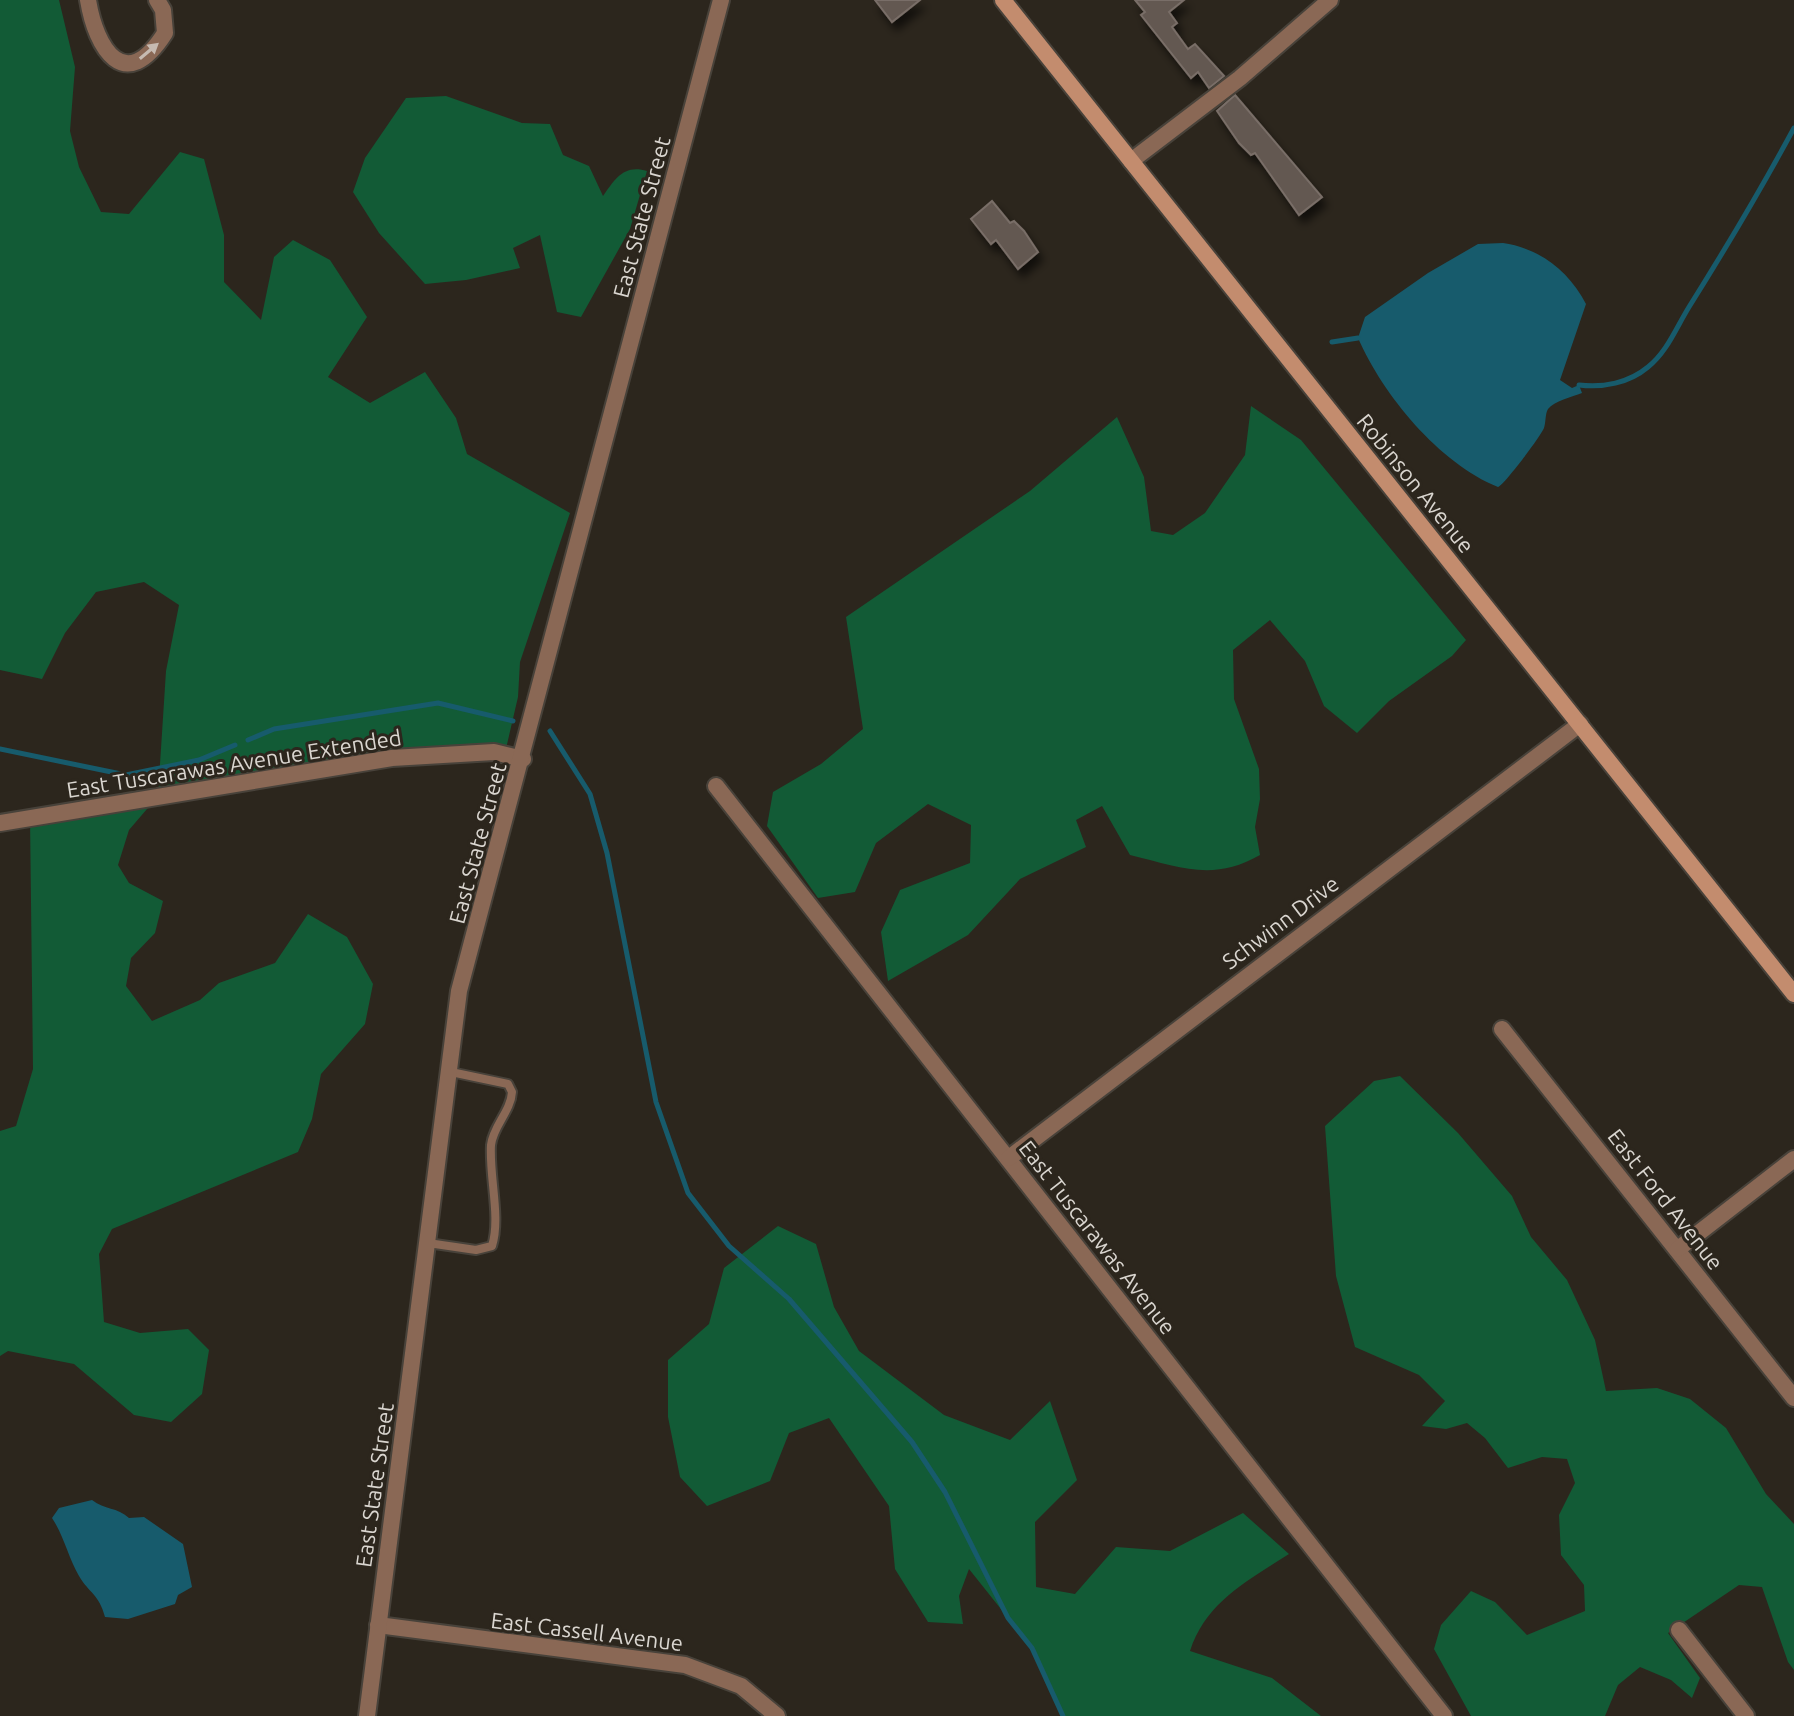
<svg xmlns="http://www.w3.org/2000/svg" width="1794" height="1716" viewBox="0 0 1794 1716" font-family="Ubuntu,sans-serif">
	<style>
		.forest { fill: #125b36 }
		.water { fill: #175b6c }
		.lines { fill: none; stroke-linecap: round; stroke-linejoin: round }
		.stream { stroke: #175b6c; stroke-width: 5 }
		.building { fill: #635851; stroke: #796e67; stroke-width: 2; filter: url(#shadow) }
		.service-casing { stroke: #48423a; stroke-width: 12 }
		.minor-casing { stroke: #48423a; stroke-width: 20 }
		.tertiary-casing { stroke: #48423a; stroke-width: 20 }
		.secondary-casing { stroke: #48423a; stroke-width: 20 }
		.service { stroke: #8a6855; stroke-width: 8 }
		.minor { stroke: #8a6855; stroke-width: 16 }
		.tertiary { stroke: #8a6855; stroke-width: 16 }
		.secondary { stroke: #c38c6e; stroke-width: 16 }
		.oneway { fill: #c6bab1 }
		.labels { text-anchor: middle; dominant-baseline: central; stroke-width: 6; stroke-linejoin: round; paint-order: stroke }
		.street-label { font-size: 22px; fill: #dad6d0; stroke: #2c261d }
	</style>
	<defs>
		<filter id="shadow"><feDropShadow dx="4.5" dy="8" stdDeviation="4" flood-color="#0009"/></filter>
	</defs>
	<rect width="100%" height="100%" fill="#2c261d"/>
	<g class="forest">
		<polygon points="0,0 59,0 75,67 70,131 79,167 101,212 129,214 180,152 204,159 224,235 224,282 261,320 274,257 293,240 330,260 367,317 328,377 370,403 425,372 456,418 467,454 570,513 520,662 518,697 505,753 494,752 159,795 129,830 118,865 129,883 163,901 155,933 131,958 126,986 152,1021 200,1000 219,983 275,963 308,914 347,937 373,984 365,1024 321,1074 312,1119 298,1152 112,1229 99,1254 104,1322 140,1333 188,1329 209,1350 202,1394 171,1422 134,1415 74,1364 8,1351 0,1356 0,1131 16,1126 33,1069 30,818 158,795 166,671 179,605 144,582 96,592 65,633 42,679 0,670"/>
		<path d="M446 96 522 123 550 124 563 155 589 166 603 196C615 179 624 164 647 171L630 229 581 317 557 312 540 235 513 248 520 268 466 280 425 284 379 233 353 192 365 158 406 98Z"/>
		<path d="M1251 406 1301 440 1466 640 1452 656 1389 701 1357 733 1324 706 1305 661 1270 620 1233 650 1234 699 1259 769 1260 799 1255 827 1260 855C1213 882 1180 867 1130 855L1102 806 1076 820 1086 847 1020 879 968 935 888 981 881 932 900 890 970 863 971 825 928 804 876 843 855 892 818 898 767 826 773 792 821 764 863 729 846 617 1030 491 1117 417 1144 477 1151 531 1173 535 1205 513 1245 455Z"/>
		<polygon points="1400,1076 1458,1133 1512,1196 1531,1237 1567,1280 1595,1340 1606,1391 1657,1388 1690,1399 1726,1428 1766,1494 1794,1524 1794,1670 1788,1662 1762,1587 1739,1585 1668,1633 1700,1678 1692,1698 1671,1680 1640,1667 1618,1685 1605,1716 1471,1716 1434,1649 1441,1625 1471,1591 1495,1602 1527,1635 1585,1611 1584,1585 1561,1555 1559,1515 1575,1483 1567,1459 1542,1457 1508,1468 1485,1438 1467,1423 1446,1429 1422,1426 1445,1401 1419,1375 1355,1347 1336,1276 1325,1126 1374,1081"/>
		<path d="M778 1226 816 1244 834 1307 859 1351 944 1415 1010 1440 1050 1401 1077 1480 1035 1522 1036 1587 1075 1594 1116 1547 1170 1551 1243 1513 1289 1554C1247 1581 1206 1602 1190 1651L1272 1678 1321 1716H1062L1032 1648 969 1569 959 1596 963 1624 928 1622 895 1569 889 1506 829 1418 789 1433 770 1481 707 1506 680 1477 668 1417V1360L709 1324 724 1268Z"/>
	</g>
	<g class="water">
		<path d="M1503 243C1539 248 1569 271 1586 304L1560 380 1572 388 1579 385 1582 393C1572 397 1554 401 1548 409 1545 414 1546 422 1544 428 1541 436 1504 485 1498 487 1439 463 1383 395 1358 338L1365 317 1428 273 1478 244Z"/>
		<path d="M92 1500C105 1510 117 1507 129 1518L144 1517 183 1544 192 1587 178 1595 175 1604 128 1619 105 1617C99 1594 89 1593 79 1576 68 1557 64 1536 52 1518L59 1508Z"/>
	</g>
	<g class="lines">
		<g class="stream">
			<polyline points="1332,342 1358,338"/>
			<path d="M1579 385C1603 388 1629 383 1648 367 1667 352 1676 328 1689 307 1726 248 1761 189 1794 128"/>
			<polyline points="550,731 590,794 607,853 656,1102 688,1193 729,1246 789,1299 912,1442 945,1492 1008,1618 1032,1648 1063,1716"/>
			<polyline points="248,740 274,729 438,703 513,721"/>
			<polyline points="0,749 126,775 199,760 235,745"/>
		</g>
	</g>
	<g class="building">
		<polygon points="875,0 920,0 892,22"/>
		<polygon points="1135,0 1184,0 1169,12 1177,23 1172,27 1188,49 1195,44 1224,76 1209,88 1198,72 1191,78 1141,15 1145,12"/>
		<polygon points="1235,95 1322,197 1299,215 1255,153 1251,155 1239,143 1217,111"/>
		<polygon points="992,201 1010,223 1014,221 1024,231 1038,252 1018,269 996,240 991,244 971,219"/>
	</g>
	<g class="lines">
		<defs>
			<path id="service" d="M428 1243 476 1250 492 1246C501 1217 489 1177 491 1145 493 1126 511 1111 512 1092L508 1084 451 1072"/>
			<g id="minor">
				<path d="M88 0C96 49 125 96 165 33L163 10 157 0"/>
				<polyline points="1131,161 1240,78 1330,0"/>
				<polyline points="716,786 1444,1716"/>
				<polyline points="0,823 392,758 494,752 523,759"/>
				<polyline points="1502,1029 1794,1398"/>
				<polyline points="1009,1158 1580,724"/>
				<polyline points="1678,1249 1794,1159"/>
				<polyline points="378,1625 685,1665 741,1686 777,1716"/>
				<polyline points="1679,1630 1746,1716"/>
			</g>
			<polyline id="tertiary" points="367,1716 459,991 721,0"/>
			<polyline id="secondary" points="1003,0 1794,994"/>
		</defs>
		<use href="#service" class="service-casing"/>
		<use href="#minor" class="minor-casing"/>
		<use href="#tertiary" class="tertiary-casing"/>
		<use href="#secondary" class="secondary-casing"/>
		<use href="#service" class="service"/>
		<use href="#minor" class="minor"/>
		<use href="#tertiary" class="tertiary"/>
		<use href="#secondary" class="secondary"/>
	</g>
	<defs><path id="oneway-solid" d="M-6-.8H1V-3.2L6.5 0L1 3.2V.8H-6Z" transform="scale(2)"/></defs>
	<use class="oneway" href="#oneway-solid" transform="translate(149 51) rotate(-40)"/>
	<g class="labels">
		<g class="street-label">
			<text transform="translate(641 217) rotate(-75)">East State Street</text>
			<text transform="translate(1416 483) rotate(51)">Robinson Avenue</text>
			<text transform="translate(234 763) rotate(-9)">East Tuscarawas Avenue Extended</text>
			<text transform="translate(477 843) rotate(-75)">East State Street</text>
			<text transform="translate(1280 922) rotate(-37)">Schwinn Drive</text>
			<text transform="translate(1666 1199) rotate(52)">East Ford Avenue</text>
			<text transform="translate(1098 1237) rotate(52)">East Tuscarawas Avenue</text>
			<text transform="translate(374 1485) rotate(-82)">East State Street</text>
			<text transform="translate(587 1631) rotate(7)">East Cassell Avenue</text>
		</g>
	</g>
</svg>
